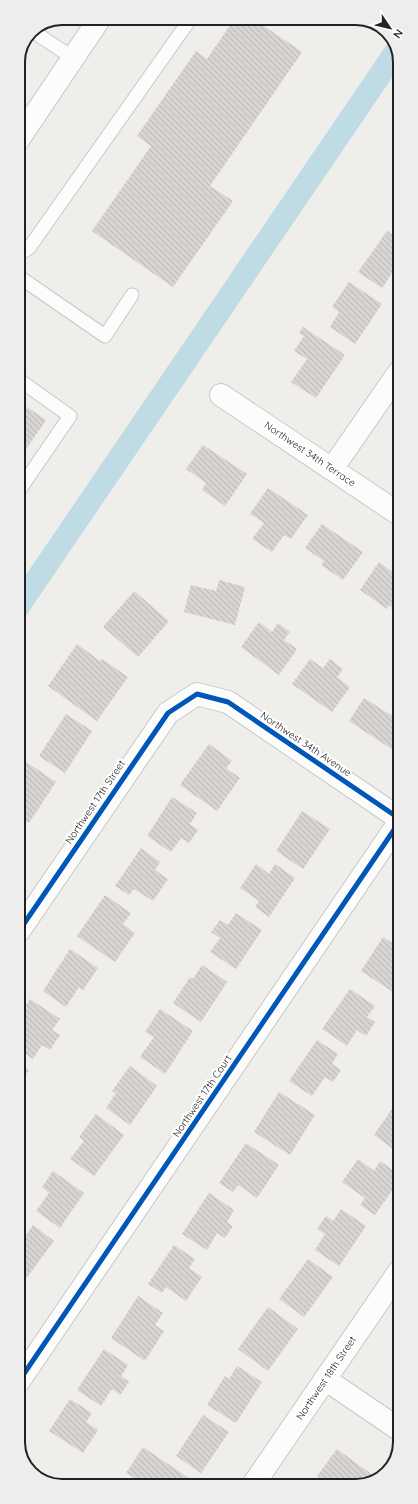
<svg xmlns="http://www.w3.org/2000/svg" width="418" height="1504" viewBox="0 0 418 1504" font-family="Quicksand,sans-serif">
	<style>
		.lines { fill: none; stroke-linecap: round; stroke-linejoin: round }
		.canal { stroke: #bfdbe3; stroke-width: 23 }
		.building { fill: url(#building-back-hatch) }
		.lane-casing { stroke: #c9c8c7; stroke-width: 15 }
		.street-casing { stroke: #c9c8c7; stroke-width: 24 }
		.lane { stroke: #fdfcfc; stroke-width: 13 }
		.street { stroke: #fdfcfc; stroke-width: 22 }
		.cycleway-casing { stroke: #fff; stroke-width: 8 }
		.cycleway { stroke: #0057b8; stroke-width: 5 }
		.labels { text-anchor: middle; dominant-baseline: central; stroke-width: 4; stroke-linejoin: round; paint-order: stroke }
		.street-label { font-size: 10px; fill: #222; stroke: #fff }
		.rim { fill: none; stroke: #222; stroke-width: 2 }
	</style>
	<defs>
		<pattern id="building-back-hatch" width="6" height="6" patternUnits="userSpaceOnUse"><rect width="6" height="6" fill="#d7d4d2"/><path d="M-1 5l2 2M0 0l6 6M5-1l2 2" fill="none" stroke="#b8b6b4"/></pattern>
	</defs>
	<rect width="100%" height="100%" fill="#f0eeeb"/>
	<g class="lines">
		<polyline class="canal" points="18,607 397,50"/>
	</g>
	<g class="building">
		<polygon points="235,18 252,18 302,52 210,186 233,201 173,287 92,231 151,146 137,136 196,51 207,59"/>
		<polygon points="387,231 399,239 399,263 382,288 358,272"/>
		<polygon points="349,282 382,304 355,344 330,327 339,312 332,307"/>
		<polygon points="303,327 345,355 316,398 291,382 307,359 294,351 304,336 299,333"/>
		<polygon points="18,401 46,420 18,461"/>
		<polygon points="203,445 247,474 225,506 202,490 206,483 186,469"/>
		<polygon points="268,488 308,515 291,539 284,535 272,552 252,539 264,523 250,514"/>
		<polygon points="322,524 363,552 343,580 321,565 324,561 305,548"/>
		<polygon points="379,562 399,577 399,613 389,605 387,609 360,590"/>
		<polygon points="219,580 245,587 235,625 184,612 191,585 216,591"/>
		<polygon points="134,591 169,621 138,657 103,627"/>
		<polygon points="259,622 272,632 278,623 290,632 284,640 297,649 279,675 241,647"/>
		<polygon points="77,644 100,661 102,659 128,677 97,721 48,686"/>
		<polygon points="310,659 323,668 330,659 343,669 337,677 350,687 332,712 292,684"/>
		<polygon points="364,698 400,721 400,739 393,750 349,721"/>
		<polygon points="66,714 92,731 65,773 39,756"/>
		<polygon points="209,744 232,761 226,768 240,778 217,811 180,785"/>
		<polygon points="26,762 56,782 29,823 18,817 18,774"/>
		<polygon points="172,797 197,813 190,824 198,830 189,843 181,838 171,852 147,836"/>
		<polygon points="302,811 330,829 303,869 276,851"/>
		<polygon points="141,848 160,862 155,870 168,879 153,901 134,889 129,895 115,886"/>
		<polygon points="256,864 269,874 275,864 295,878 269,917 255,907 259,901 240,888"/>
		<polygon points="105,895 131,913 123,924 135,933 115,962 77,936"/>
		<polygon points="236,913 262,930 236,969 210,952 220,938 211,932 220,920 228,925"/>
		<polygon points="400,916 400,934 391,928"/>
		<polygon points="383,937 400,948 400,988 396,994 361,971"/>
		<polygon points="70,949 98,968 83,990 79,987 66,1007 43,991"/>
		<polygon points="202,965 227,982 201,1022 173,1003 190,977 193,979"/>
		<polygon points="350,989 375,1006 367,1017 375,1022 366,1036 357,1030 347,1046 322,1029"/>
		<polygon points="30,999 60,1019 52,1030 60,1035 50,1050 42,1045 33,1059 19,1049 19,1017"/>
		<polygon points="160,1009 193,1031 165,1074 140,1057 154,1037 145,1032"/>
		<polygon points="317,1040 338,1054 332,1064 341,1070 333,1082 325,1077 312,1096 289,1081"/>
		<polygon points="19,1063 29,1070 19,1086"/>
		<polygon points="130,1066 157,1086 130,1125 106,1108 116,1093 112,1091"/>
		<polygon points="279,1092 315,1115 290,1155 254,1132"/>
		<polygon points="394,1106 400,1111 400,1154 374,1135"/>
		<polygon points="96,1114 124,1135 94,1176 70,1159 84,1141 79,1137"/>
		<polygon points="246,1143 279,1165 257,1198 238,1185 233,1192 219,1183"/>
		<polygon points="358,1159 374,1171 380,1161 400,1175 400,1179 375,1215 360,1205 365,1198 342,1182"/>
		<polygon points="53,1171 84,1193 60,1228 36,1211 49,1193 42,1187"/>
		<polygon points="209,1193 234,1210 227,1222 233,1226 225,1238 217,1233 207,1250 182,1234"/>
		<polygon points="341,1209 366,1226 339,1266 315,1250 325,1234 317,1229 326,1216 333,1221"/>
		<polygon points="33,1225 54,1241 25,1280 19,1276 19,1229 26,1235"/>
		<polygon points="174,1245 195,1259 189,1268 202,1277 186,1301 166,1287 162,1293 148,1284"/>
		<polygon points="308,1259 333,1277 304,1317 279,1299"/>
		<polygon points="138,1296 163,1313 155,1325 164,1331 145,1361 111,1338"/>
		<polygon points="268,1307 298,1329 268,1371 238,1349"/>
		<polygon points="104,1349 128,1365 121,1376 129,1382 120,1395 112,1389 101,1406 77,1390"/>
		<polygon points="237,1366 262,1382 236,1423 207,1405 225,1376 229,1379"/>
		<polygon points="70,1399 92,1413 86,1422 98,1430 83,1453 49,1431"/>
		<polygon points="203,1415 229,1432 201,1473 176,1456"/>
		<polygon points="143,1447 193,1481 189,1485 130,1486 135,1478 126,1473"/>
		<polygon points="337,1449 375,1477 373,1480 365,1485 330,1485 317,1476"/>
	</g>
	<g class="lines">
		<defs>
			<g id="lane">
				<polyline points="31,30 73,58"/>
				<polyline points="18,255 29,248 191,18"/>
				<polyline points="18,276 105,336 132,295"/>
				<polyline points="18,379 70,416 18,492"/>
			</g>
			<g id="street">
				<polyline points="18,140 100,18"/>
				<polyline points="221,395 399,514"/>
				<polyline points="332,469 399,372"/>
				<polyline points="19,931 168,713 197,694 228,702 400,819"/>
				<polyline points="325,1379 400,1430"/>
				<polyline points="19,1381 400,821"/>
				<polyline points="253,1485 400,1270"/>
			</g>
		</defs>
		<use href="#lane" class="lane-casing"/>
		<use href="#street" class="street-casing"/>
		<use href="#lane" class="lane"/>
		<use href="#street" class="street"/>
		<defs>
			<g id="cycleway">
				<polyline points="19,931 168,713 197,694 228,702 400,819"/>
				<polyline points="19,1381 400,821"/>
			</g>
		</defs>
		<use href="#cycleway" class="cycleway-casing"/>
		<use href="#cycleway" class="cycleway"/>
	</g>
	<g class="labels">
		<g class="street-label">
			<text transform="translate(310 454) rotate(34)">Northwest 34th Terrace</text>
			<text transform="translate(306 744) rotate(34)">Northwest 34th Avenue</text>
			<text transform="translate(95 802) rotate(-56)">Northwest 17th Street</text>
			<text transform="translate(202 1096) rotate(-56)">Northwest 17th Court</text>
			<text transform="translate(326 1378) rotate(-56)">Northwest 18th Street</text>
		</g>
	</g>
	<path d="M0 0H418V1504H0ZM62 25H356A37 37 0 0 1 393 62V1442A37 37 0 0 1 356 1479H62A37 37 0 0 1 25 1442V62A37 37 0 0 1 62 25Z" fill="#ededed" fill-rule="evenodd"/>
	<path class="rim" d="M62 25H356A37 37 0 0 1 393 62V1442A37 37 0 0 1 356 1479H62A37 37 0 0 1 25 1442V62A37 37 0 0 1 62 25Z"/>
	<g transform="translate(390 28) rotate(125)" stroke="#ffffff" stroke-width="3" paint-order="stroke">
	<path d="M0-3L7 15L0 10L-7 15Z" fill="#222222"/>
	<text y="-6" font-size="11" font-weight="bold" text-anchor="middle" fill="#222222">N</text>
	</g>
</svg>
